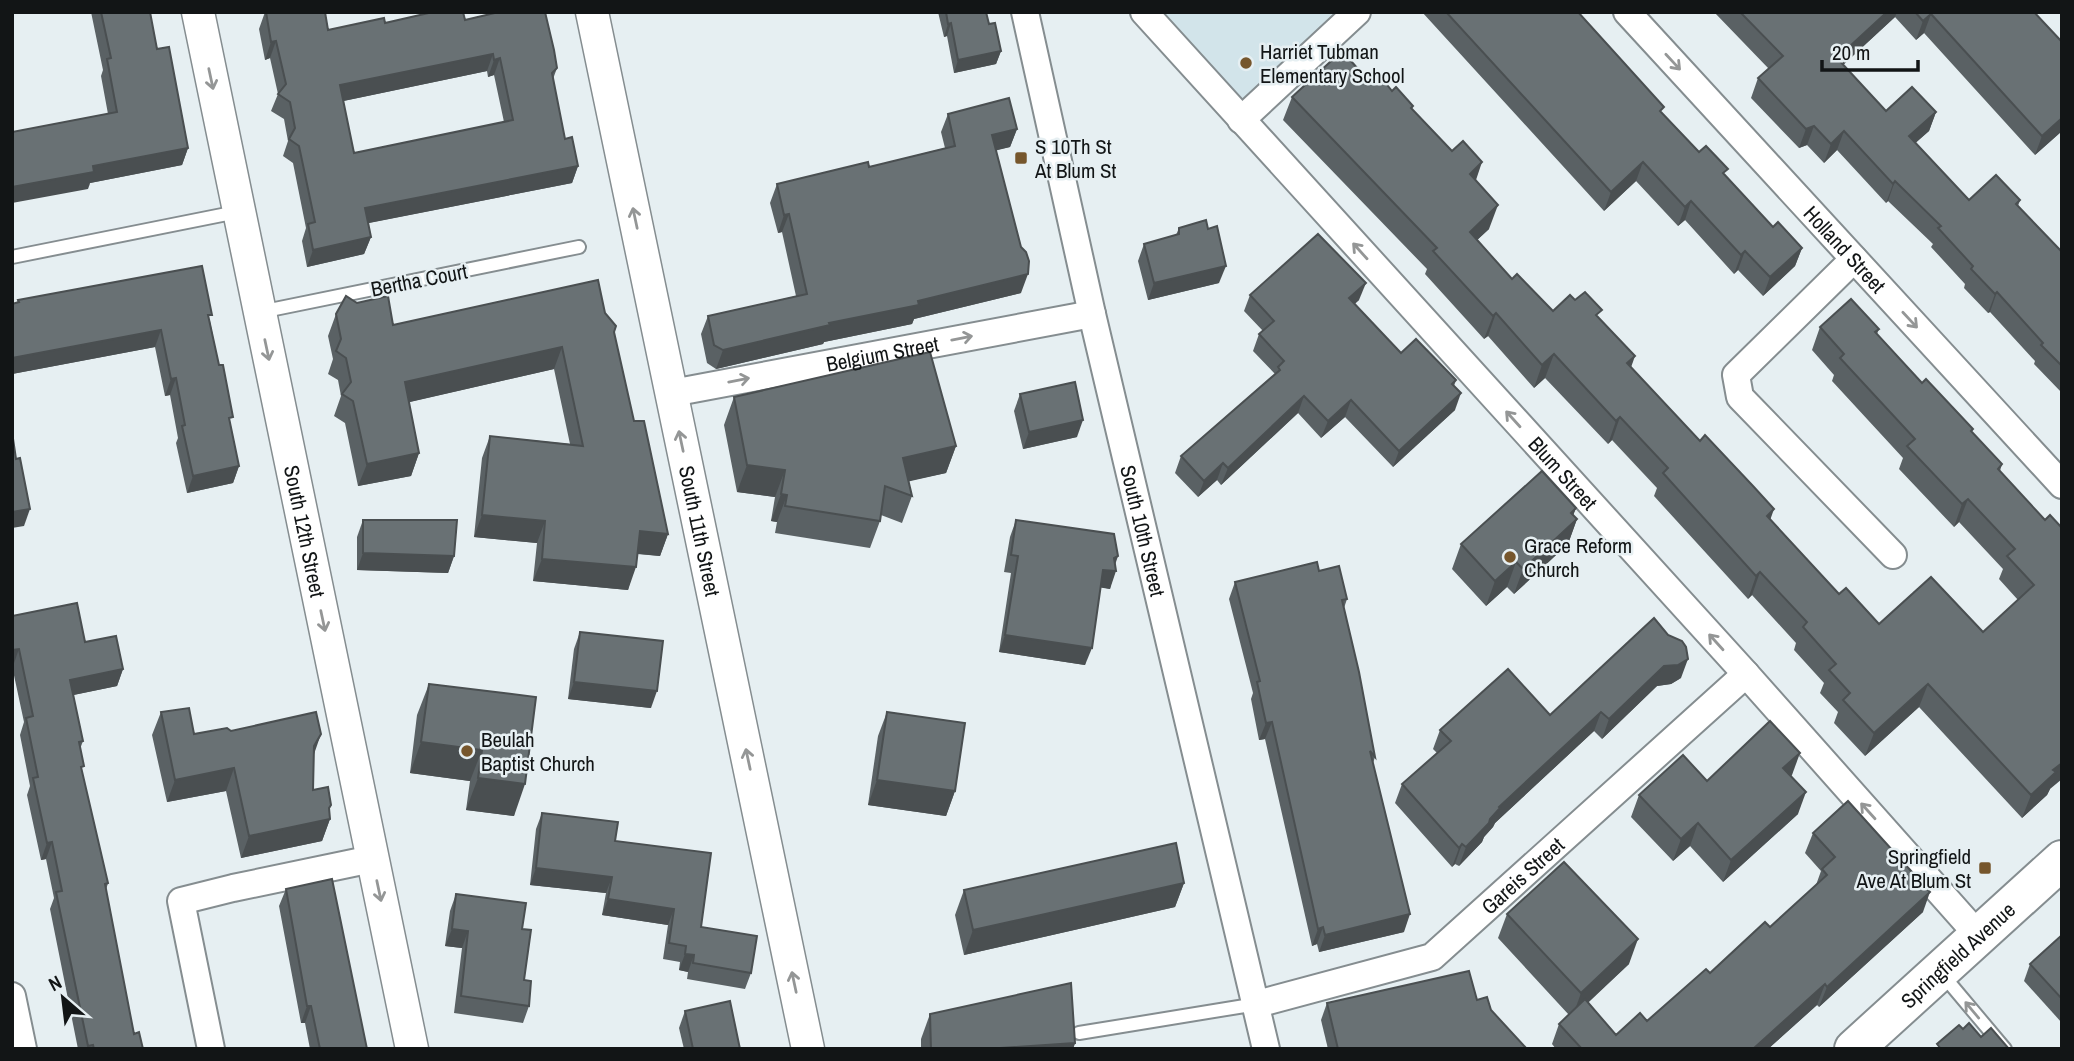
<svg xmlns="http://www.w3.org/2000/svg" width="2074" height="1061" viewBox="0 0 2074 1061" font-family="'Archivo Narrow',sans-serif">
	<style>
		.built { fill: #d2e4ea }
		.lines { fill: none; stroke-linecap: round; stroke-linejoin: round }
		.service-casing { stroke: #858d90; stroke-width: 16 }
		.minor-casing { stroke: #858d90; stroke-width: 30 }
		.tertiary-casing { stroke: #858d90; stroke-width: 35 }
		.primary-casing { stroke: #858d90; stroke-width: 42 }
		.service { stroke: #fff; stroke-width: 12 }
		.minor { stroke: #fff; stroke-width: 26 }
		.tertiary { stroke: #fff; stroke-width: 32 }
		.primary { stroke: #fff; stroke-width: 38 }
		.wall { fill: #5a6164; fill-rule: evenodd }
		.shaded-wall { fill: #4a4f51 }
		.building { fill: #697174; stroke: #4a4f51; stroke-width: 2; fill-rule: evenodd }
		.oneway { stroke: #949696 }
		.poi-dot { fill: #76562c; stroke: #e6eff2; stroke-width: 2.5 }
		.labels { text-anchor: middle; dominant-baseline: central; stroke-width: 5; stroke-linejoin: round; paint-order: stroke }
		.poi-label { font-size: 21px; fill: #121516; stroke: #e6eff2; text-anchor: start }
		.street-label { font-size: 21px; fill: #121516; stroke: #e6eff2 }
	</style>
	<rect width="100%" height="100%" fill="#e6eff2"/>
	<polygon class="built" points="1150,12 1351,12 1241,114"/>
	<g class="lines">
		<defs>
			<g id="service">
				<polyline points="12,257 237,212"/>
				<polyline points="260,312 579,247"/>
				<polyline points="1942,974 2005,1049"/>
				<polyline points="1079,1033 1257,1004"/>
			</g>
			<g id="minor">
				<path id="s1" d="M1025 12 1092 314 1266 1049"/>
				<path id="s2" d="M1144 12 1746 674 1978 935"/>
				<path id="s3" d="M1627 12 2062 485"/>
				<polyline points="1241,120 1357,12"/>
				<polyline points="1854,259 1736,375 1740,397 1893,555"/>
				<path id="s4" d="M672 393 1092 314"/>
				<polyline points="12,996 23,1049"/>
				<path id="s5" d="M1257 1004 1432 957 1746 674"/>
				<polyline points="211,1049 181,901 233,888 372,859"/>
			</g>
			<g id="tertiary">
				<path id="s6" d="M198 12 412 1049"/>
				<path id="s7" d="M592 12 808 1049"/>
			</g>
			<g id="primary">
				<path id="s8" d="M1854 1049 2062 860"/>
			</g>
		</defs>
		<use href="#service" class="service-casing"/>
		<use href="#minor" class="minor-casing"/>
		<use href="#tertiary" class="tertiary-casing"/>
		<use href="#primary" class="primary-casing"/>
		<use href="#service" class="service"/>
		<use href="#minor" class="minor"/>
		<use href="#tertiary" class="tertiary"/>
		<use href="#primary" class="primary"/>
	</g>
	<g class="wall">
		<polygon points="91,12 150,12 157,49 188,148 182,165 90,183 88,189 108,114 101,76 103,70"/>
		<path d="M265 12 328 30 385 23 428 14 429 12H463L465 20 557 68 553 79 565 139 578 166 572 183 368 223 371 237 364 254 307 267 302 241 306 228 293 163 283 156 288 141 284 119 271 111 278 94 270 58 265 60 259 29ZM487 71 488 77 494 75 504 122 354 153 343 101Z"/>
		<polygon points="938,12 986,12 989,24 1001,51 996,64 954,73 947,36 944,37"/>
		<polygon points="1422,12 1578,12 1662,113 1699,152 1726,176 1773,227 1802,248 1795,266 1763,296 1738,270 1734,274 1685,220 1678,226 1636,181 1604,211"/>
		<polygon points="1714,12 2034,12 2062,131 2035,155 1924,33 1916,40 1895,17 1843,65 1886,111 1936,112 1929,131 1915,143 1969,200 2020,200 2018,206 2062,252 2062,393 2034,364 2035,361 1990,312 1988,313 1964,288 1965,284 1931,247 1933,244 1888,201 1886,203 1837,150 1824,163 1807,145 1799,148 1751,98 1758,78 1769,69"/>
		<polygon points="1367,79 1392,91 1413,106 1412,109 1476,181 1489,229 1477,240 1512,279 1553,311 1575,300 1599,318 1631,367 1839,594 1879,624 1983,632 2018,600 1999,579 2003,569 1959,522 1954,527 1899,469 1903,458 1832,381 1834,375 1812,350 1820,327 1879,329 1877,334 1922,383 1973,429 1972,432 2002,464 2000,471 2045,520 2050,789 2047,795 2022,818 1919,707 1865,756 1834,723 1838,712 1820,693 1824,683 1794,650 1796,643 1752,595 1748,599 1654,496 1657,488 1612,440 1608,444 1545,378 1534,388 1488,336 1484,339 1425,274 1427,269 1283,120 1292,97"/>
		<polygon points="948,114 1017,129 1010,147 996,150 1021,293 914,319 912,324 824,342 823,344 716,369 707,363 701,334 708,316 796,296 782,232 778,233 770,203 777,184 869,167 945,148 941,132"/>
		<polygon points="1179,228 1208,229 1219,283 1148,300 1138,261 1144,244 1176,235"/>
		<polygon points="1250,295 1359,300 1354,304 1401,353 1456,380 1454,386 1455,410 1393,467 1345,417 1321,438 1298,413 1221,485 1217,480 1198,497 1175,473 1181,456 1275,374 1253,351 1259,334 1263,331 1244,311"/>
		<polygon points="18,300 210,321 239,466 233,483 187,493 176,443 178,438 170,395 165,396 155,347 12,374 12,304 17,303"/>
		<polygon points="605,313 614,333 634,421 668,534 660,556 637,554 628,590 533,581 537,543 474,537 482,458 490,436 570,444 554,369 409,402 419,453 411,476 358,486 345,423 334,416 341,396 338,380 328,374 333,359 328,336 336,314 393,325"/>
		<polygon points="1020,394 1077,437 1023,449 1014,411"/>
		<polygon points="734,397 956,446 946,473 908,481 912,496 902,523 881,515 880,521 870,548 775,533 777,522 771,521 775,497 737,492 724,425"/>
		<polygon points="1576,508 1573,515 1577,519 1568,544 1514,594 1507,587 1486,606 1452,569 1461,544"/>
		<polygon points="363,520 454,556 448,573 357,570 357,537"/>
		<polygon points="1016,520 1115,565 1110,589 1101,587 1085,665 999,652 1011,573 1004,572 1010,537"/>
		<polygon points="1319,571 1347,599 1344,608 1375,757 1373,763 1404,932 1319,952 1317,944 1312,946 1265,739 1259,740 1251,699 1253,693 1229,599 1235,582"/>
		<polygon points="12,616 85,642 123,669 117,686 73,695 83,741 80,749 82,772 108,883 106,890 134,1034 143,1049 78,1049 50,909 54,898 46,859 41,860 27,795 30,786 20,735 24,722 12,666"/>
		<polygon points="580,632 651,708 568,699 574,649"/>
		<polygon points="1681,678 1671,684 1657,686 1602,739 1594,731 1495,823 1493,827 1484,837 1482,842 1459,866 1455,864 1452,867 1395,803 1402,784 1437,753 1433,749 1440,730 1550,715"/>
		<polygon points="429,684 536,697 514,816 466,810 470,781 410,773 417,715"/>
		<polygon points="161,712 194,734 231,731 313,790 329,811 330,819 322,841 241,858 226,791 167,802 152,735"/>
		<polygon points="887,712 955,791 946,816 868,805 878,736"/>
		<polygon points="1792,775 1791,776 1798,814 1723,882 1690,846 1673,861 1631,817 1639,795 1707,781"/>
		<polygon points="542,813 615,841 701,927 751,973 745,989 687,979 688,972 679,970 680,962 663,959 668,925 602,915 606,893 530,885 536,829"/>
		<polygon points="1813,833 1923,912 1819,1007 1817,1005 1768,1049 1556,1049 1552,1044 1559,1024 1569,1015 1498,938 1507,914 1629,964 1588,1002 1616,1035 1647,1021 1770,927 1816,885 1821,871 1805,853"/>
		<polygon points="1184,883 1175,907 964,955 955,915 964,890"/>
		<polygon points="286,889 367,1049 310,1049 305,1023 301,1023 279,906"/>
		<polygon points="456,894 522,929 524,980 529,1006 523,1023 454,1013 462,948 445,946 450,911"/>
		<polygon points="2062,935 2062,1023 2024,981 2030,964"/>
		<polygon points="1477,1000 1491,1010 1527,1049 1328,1049 1321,1020 1327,1003"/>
		<polygon points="685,1011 740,1049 684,1049 679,1028"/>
		<polygon points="930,1014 1075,1043 1073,1049 921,1049 921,1039"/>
	</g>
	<g class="shaded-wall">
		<polygon points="1887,12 1897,12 1895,17 1830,77 1837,58"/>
		<polygon points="1931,14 1924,33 1916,40 1923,21"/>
		<polygon points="951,23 947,36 944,37 948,24"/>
		<polygon points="276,41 270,58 265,60 271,42"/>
		<polygon points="1001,51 996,64 954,73 958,60"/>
		<polygon points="493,54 487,71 334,103 340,85"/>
		<polygon points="500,58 494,75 488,77 494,60"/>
		<polygon points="1936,112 1929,131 1902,155 1909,136"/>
		<polygon points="2062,118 2062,131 2035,155 2042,136"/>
		<polygon points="1814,126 1807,145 1799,148 1806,129"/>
		<polygon points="1017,129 1010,147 986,153 992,135"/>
		<polygon points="1844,131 1837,150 1824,163 1831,144"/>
		<polygon points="188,148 182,165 90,183 88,189 12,203 12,187 93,166"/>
		<polygon points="1482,162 1474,186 1470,174"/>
		<polygon points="1643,162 1636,181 1604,211 1611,192"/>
		<polygon points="578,166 572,183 359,225 365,208"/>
		<polygon points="1895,181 1888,201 1886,203 1893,184"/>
		<polygon points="1691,201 1685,220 1678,226 1685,207"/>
		<polygon points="1498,205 1489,229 1461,255 1470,232"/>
		<polygon points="789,214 782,232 778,233 784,215"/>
		<polygon points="371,237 364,254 307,267 313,250"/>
		<polygon points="1802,248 1795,266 1763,296 1770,277"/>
		<polygon points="1745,251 1738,270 1734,274 1741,255"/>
		<polygon points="1226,266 1219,283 1148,300 1154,283"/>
		<polygon points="1028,274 1021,293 914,319 912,324 824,342 823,344 716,369 723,350"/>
		<polygon points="1366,283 1359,300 1343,315 1349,298"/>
		<polygon points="1997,292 1990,312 1988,313 1995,294"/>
		<polygon points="1496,313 1488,336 1484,339 1493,316"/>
		<polygon points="161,330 155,347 12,374 12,358"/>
		<polygon points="562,347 554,369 397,405 405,382"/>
		<polygon points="1554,354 1545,378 1534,388 1542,365"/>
		<polygon points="1635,356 1627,379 1627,363"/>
		<polygon points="176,378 170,395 165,396 171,379"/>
		<polygon points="1461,393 1455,410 1393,467 1399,451"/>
		<polygon points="1304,396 1298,413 1221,485 1228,468"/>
		<polygon points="1351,400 1345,417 1321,438 1328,421"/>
		<polygon points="1620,417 1612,440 1608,444 1616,421"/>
		<polygon points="1083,420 1077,437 1023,449 1029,432"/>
		<polygon points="956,446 946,473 893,485 903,458"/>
		<polygon points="419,453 411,476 358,486 367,464"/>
		<polygon points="1223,463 1217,480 1198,497 1204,481"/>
		<polygon points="747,465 785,470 775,497 737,492"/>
		<polygon points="239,466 233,483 187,493 193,476"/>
		<polygon points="781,494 787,495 777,522 771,521"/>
		<polygon points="1968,499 1959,522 1954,527 1962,504"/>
		<polygon points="1576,508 1569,526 1577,519 1568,544 1514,594 1523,569"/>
		<polygon points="30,509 24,526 12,528 12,512"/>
		<polygon points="1774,509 1766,532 1767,516"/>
		<polygon points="482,515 545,521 537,543 474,537"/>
		<polygon points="640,531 668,534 660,556 631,553"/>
		<polygon points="363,553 454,556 448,573 357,570"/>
		<polygon points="1118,556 1113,571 1116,571 1110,589 1097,587 1103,570 1114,558"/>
		<polygon points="542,559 636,567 628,590 533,581"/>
		<polygon points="1516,562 1507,587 1486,606 1495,581"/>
		<polygon points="1760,572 1752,595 1748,599 1756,576"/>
		<polygon points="1005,635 1092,648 1085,665 999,652"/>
		<polygon points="19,649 13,666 12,666 12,650"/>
		<polygon points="1688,659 1681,678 1671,684 1657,686 1602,739 1609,719 1664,666"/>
		<polygon points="123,669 117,686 64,697 70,680"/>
		<polygon points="574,682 657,691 651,708 568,699"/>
		<polygon points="1928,684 1919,707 1865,756 1874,733"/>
		<polygon points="1601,712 1594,731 1495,823 1493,827 1484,837 1482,842 1459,866 1466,847 1490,819 1499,807"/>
		<polygon points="1272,722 1265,739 1259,740 1266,723"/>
		<polygon points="321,734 313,757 314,746"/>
		<polygon points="421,742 482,750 470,781 410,773"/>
		<polygon points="1800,753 1792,775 1775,790 1783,768"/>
		<polygon points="2062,763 2062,779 2050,789 2047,795 2022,818 2031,795 2053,770"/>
		<polygon points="234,768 226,791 167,802 175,780"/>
		<polygon points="478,778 525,784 514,816 466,810"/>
		<polygon points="877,780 955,791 946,816 868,805"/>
		<polygon points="1806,792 1798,814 1723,882 1731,860"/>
		<polygon points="331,805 326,820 330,819 322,841 241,858 249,836 329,808"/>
		<polygon points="1698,823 1690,846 1673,861 1681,839"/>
		<polygon points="52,842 46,859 41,860 47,843"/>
		<polygon points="1462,844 1455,864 1452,867 1459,848"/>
		<polygon points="536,868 612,877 606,893 530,885"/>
		<polygon points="1184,883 1175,907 964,955 973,930"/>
		<polygon points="1930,892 1923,912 1819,1007 1827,987"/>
		<polygon points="608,899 674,909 668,925 602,915"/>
		<polygon points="1410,914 1404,932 1319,952 1325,935"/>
		<polygon points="1323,927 1317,944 1312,946 1318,929"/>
		<polygon points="452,929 468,931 462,948 445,946"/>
		<polygon points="1638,939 1629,964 1572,1018 1581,993"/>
		<polygon points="685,954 694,955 688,972 679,970"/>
		<polygon points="1825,984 1817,1005 1768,1049 1753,1049"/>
		<polygon points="307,1006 311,1006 305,1023 301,1023"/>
		<polygon points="1075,1043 1073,1049 986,1049"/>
	</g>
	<g class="building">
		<polygon points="101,12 150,12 157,49 169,47 188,148 93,166 94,172 12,187 12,132 117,112 107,59 111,58"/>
		<path d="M266 12H325L328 30 384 18 385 23 433 12H463L465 20 499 12H545L554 50 557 68 552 73 565 139 572 137 578 166 365 208 371 237 313 250 308 224 315 222 299 146 289 139 295 128 290 102 278 94 286 84 276 41 271 42ZM493 54 494 60 500 58 513 120 354 153 340 85Z"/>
		<polygon points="946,12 986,12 989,24 995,23 1001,51 958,60 951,23 948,24"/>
		<polygon points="1446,12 1578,12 1664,107 1660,111 1699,152 1706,146 1728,169 1723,173 1773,227 1778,222 1802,248 1770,277 1745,251 1741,255 1691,201 1685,207 1643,162 1611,192"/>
		<polygon points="1740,12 1887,12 1837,58 1886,111 1912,87 1936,112 1909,136 1969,200 1996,175 2020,200 2016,204 2062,252 2062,366 2041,345 2043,343 1997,292 1995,294 1971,269 1973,266 1938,228 1941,226 1895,181 1893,184 1844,131 1831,144 1814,126 1806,129 1758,78 1783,56"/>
		<polygon points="1915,12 2034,12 2062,42 2062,118 2042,136 1931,14 1923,21"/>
		<polygon points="1342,51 1367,79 1376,71 1392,91 1396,87 1413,106 1411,108 1452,151 1463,141 1482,162 1470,174 1498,205 1470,232 1512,279 1517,274 1553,311 1570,295 1575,300 1585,292 1602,310 1596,315 1635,356 1627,363 1700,441 1705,435 1753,486 1774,509 1767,516 1839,594 1846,588 1879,624 1931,577 1983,632 2034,585 2007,556 2015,549 1968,499 1962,504 1907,446 1915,439 1840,358 1844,354 1820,327 1851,299 1879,329 1875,332 1922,383 1926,379 1973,429 1971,431 2002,464 1998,469 2045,520 2050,515 2062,528 2062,763 2053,770 2056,772 2031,795 1928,684 1874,733 1843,700 1850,693 1829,670 1836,664 1803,627 1807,622 1760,572 1756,576 1663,473 1668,468 1620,417 1616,421 1554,354 1542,365 1496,313 1493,316 1433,251 1437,248 1292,97"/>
		<polygon points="1009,98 1017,129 992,135 1021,247 1026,252 1029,261 1028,274 918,301 919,305 829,323 830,325 723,350 714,345 708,316 807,294 789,214 784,215 777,184 868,162 869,167 955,146 948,114"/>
		<polygon points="1206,220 1208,229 1217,226 1226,266 1154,283 1144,244 1179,234 1179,228"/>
		<polygon points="1318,234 1366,283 1349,298 1401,353 1416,339 1456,380 1452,384 1461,393 1399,451 1351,400 1328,421 1304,396 1228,468 1223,463 1204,481 1181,456 1280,370 1278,367 1284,361 1259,334 1274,321 1250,295"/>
		<polygon points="202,266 212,315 208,315 219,365 223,365 233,417 229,418 239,466 193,476 182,426 185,425 176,378 171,379 161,330 12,358 12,304 19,302 18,300"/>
		<polygon points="598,280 605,313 616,326 614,332 634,421 644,421 668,534 640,531 636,567 542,559 545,521 482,515 490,436 583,446 562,347 405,382 419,453 367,464 353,401 342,394 351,382 346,358 336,351 341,339 336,314 346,296 357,303 388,296 393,325"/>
		<polygon points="930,352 956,446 903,458 912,496 885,486 880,521 785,506 787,495 781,494 785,470 747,465 734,397"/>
		<polygon points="1075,382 1083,420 1029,432 1020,394"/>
		<polygon points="12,432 16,459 20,458 30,509 12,512"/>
		<polygon points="1542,471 1576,508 1571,513 1577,519 1523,569 1516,562 1495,581 1461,544"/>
		<polygon points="363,520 457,520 454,556 363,553"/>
		<polygon points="1016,520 1114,534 1118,556 1114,558 1116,571 1103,570 1092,648 1005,635 1018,556 1011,555"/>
		<polygon points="1317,562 1319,571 1339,566 1347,599 1342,600 1359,672 1375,757 1370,751 1410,914 1325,935 1323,927 1318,929 1272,722 1266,723 1257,682 1260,681 1235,582"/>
		<polygon points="77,603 85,642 116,636 123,669 70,680 83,741 79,742 84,766 81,767 108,883 105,884 134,1034 139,1032 143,1049 94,1049 93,1045 88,1046 56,892 62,891 52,842 47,843 33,778 38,777 26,718 33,716 19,649 12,650 12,616"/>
		<polygon points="1654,618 1668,635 1682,641 1686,647 1688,659 1678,665 1664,666 1609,719 1601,712 1499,807 1500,808 1490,819 1489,823 1466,847 1462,844 1459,848 1402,784 1451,741 1440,730 1508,669 1550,715"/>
		<polygon points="580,632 663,641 657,691 574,682"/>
		<polygon points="429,684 536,697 525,784 478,778 482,750 421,742"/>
		<polygon points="189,708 194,734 227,728 231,731 316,712 321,734 314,746 313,790 328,787 331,805 329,808 330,819 249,836 234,768 175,780 161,712"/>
		<polygon points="887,712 965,723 955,791 877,780"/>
		<polygon points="1770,721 1800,753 1783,768 1806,792 1731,860 1698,823 1681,839 1639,795 1683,755 1707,781"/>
		<polygon points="1848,801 1930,892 1827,987 1825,984 1753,1049 1582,1049 1559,1024 1585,999 1616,1035 1640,1013 1647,1021 1706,969 1710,973 1765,922 1770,927 1827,875 1822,869 1835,857 1813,833"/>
		<polygon points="542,813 618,822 615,841 711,853 701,927 757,936 751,973 693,963 694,955 685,954 686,946 669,943 674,909 608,899 612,877 536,868"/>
		<polygon points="1176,843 1184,883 973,930 964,890"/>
		<polygon points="1564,862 1638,939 1581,993 1507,914"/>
		<polygon points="332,879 367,1049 320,1049 311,1006 307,1006 286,889"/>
		<polygon points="456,894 526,903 522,929 531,930 524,980 531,981 529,1006 461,996 468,931 452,929"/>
		<polygon points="2062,935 2062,999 2030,964"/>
		<polygon points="1469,971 1477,1000 1487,997 1491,1010 1527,1049 1338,1049 1327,1003"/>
		<polygon points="1071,983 1075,1043 986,1049 931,1049 930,1014"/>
		<polygon points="730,1001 740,1049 693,1049 685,1011"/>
		<polygon points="1969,1023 1981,1037 1991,1028 2009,1049 1941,1049 1937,1044 1959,1025 1963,1029"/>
	</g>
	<defs><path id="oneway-shaft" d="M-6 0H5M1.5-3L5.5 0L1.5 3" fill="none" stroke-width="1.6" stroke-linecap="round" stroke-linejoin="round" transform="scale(1.75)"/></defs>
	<g class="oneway">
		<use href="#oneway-shaft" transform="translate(1673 62) rotate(47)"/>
		<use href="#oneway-shaft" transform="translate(211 79) rotate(78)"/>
		<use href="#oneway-shaft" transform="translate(635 218) rotate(-102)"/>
		<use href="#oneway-shaft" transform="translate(1360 251) rotate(-132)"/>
		<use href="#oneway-shaft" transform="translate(1910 320) rotate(47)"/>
		<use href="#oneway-shaft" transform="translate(962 338) rotate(-11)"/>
		<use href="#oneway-shaft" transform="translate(267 350) rotate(78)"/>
		<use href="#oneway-shaft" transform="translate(739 380) rotate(-11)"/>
		<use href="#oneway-shaft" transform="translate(1513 419) rotate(-132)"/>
		<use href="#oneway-shaft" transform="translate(681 441) rotate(-102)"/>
		<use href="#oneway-shaft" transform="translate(323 621) rotate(78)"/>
		<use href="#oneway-shaft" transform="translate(1716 642) rotate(-132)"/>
		<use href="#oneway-shaft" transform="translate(748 759) rotate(-102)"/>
		<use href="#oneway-shaft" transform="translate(1868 811) rotate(-132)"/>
		<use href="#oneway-shaft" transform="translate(379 891) rotate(78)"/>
		<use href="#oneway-shaft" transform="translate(794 982) rotate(-102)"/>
		<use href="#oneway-shaft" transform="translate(1972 1010) rotate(-130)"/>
	</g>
	<g class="poi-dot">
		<circle cx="1246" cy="63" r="7"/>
		<rect x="1014" y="151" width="14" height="14" rx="3.5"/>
		<circle cx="1510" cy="557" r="7"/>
		<circle cx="467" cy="751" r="7"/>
		<rect x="1978" y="861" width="14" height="14" rx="3.5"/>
	</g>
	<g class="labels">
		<g class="poi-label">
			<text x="1260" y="51">Harriet Tubman<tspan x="1260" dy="24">Elementary School</tspan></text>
			<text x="1035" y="146">S 10Th St<tspan x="1035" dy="24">At Blum St</tspan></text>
			<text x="1524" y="545">Grace Reform<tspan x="1524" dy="24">Church</tspan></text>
			<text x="481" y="739">Beulah<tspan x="481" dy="24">Baptist Church</tspan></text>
			<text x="1971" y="856" text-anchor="end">Springfield<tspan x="1971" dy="24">Ave At Blum St</tspan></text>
		</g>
		<g class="street-label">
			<text stroke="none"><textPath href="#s3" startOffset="322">Holland Street</textPath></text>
			<text transform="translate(419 280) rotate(-11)">Bertha Court</text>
			<text stroke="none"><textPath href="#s4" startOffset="214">Belgium Street</textPath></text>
			<text stroke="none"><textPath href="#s2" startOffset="623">Blum Street</textPath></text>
			<text stroke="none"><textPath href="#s6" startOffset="530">South 12th Street</textPath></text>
			<text stroke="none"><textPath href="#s7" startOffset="530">South 11th Street</textPath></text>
			<text stroke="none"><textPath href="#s1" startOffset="532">South 10th Street</textPath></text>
			<text stroke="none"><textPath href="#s5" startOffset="303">Gareis Street</textPath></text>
			<text stroke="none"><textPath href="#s8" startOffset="140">Springfield Avenue</textPath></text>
		</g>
	</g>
	<rect width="2074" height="1061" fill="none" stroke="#121516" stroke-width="28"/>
	<g transform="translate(63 998) rotate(332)" stroke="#e6eff2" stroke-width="5" paint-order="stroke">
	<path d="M0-5L12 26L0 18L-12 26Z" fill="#121516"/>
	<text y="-10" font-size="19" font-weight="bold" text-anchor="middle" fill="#121516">N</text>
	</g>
	<path d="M1822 60v10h96v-10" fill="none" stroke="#121516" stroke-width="3.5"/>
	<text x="1832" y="60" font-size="21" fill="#121516" stroke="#e6eff2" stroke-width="5" paint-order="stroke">20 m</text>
</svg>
